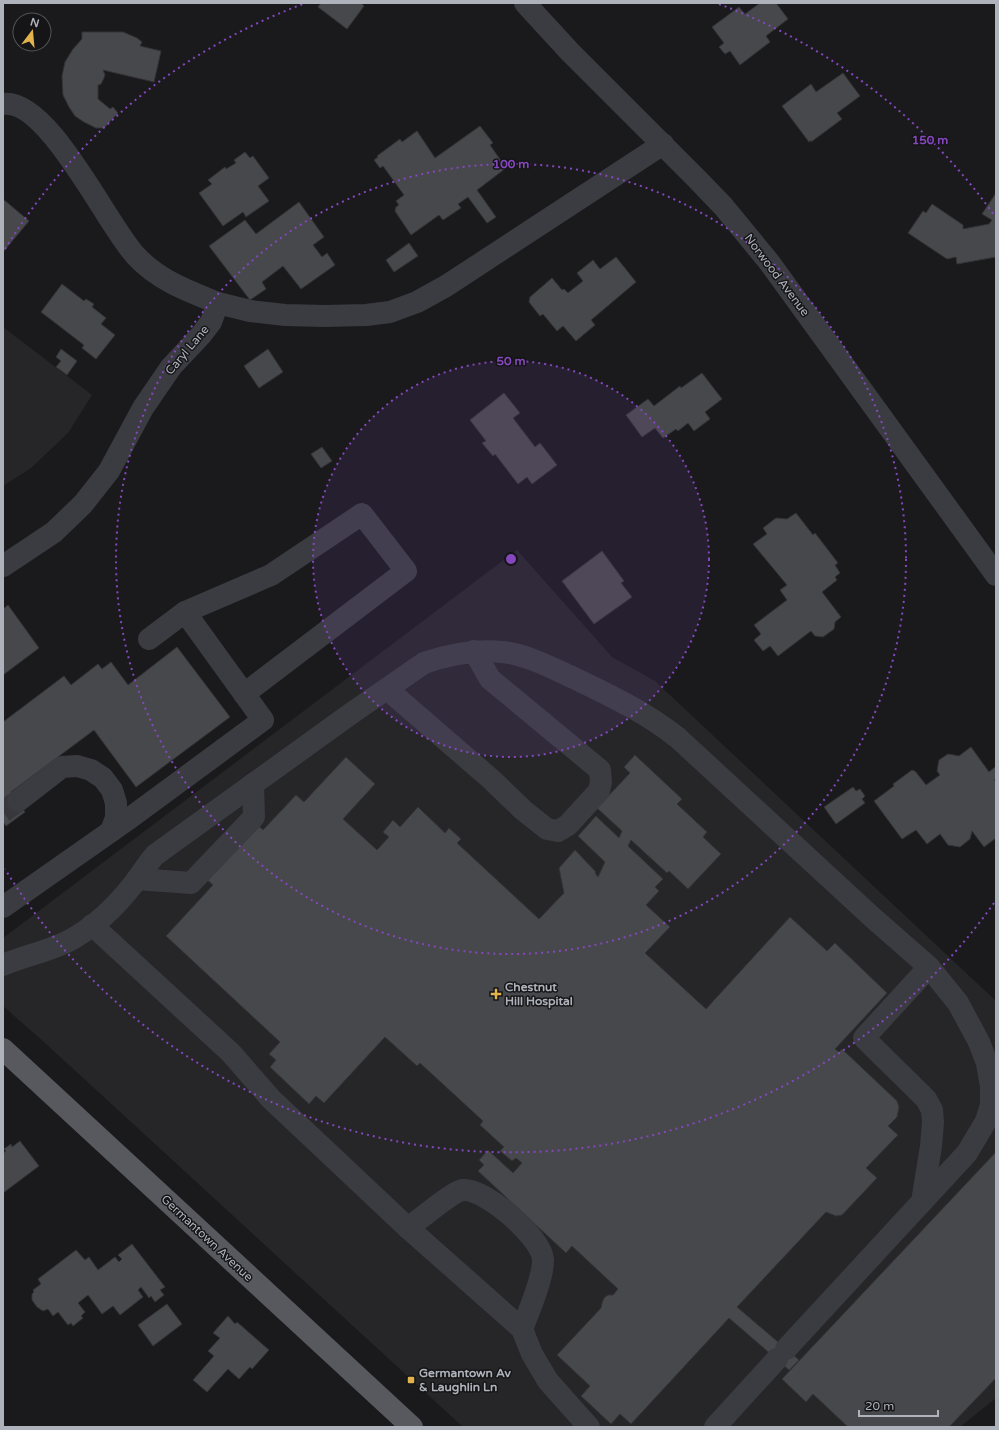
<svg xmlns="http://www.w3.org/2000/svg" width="999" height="1430" viewBox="0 0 999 1430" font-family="'Varela Round',sans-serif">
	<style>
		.built { fill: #262629 }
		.building { fill: #47484c; stroke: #343438 }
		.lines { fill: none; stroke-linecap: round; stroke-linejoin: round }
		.minor-tunnel { stroke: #38383c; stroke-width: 22; stroke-dasharray: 22 11; stroke-linecap: butt }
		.minor { stroke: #3b3c41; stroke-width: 22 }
		.major { stroke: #58595f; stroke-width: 22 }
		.ring { fill: none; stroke: #8547be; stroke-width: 2; stroke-dasharray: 2 4 }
		.poi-dot { fill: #e2b24c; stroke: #151517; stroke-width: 1.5 }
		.labels { text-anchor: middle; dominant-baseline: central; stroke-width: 3; stroke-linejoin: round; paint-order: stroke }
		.street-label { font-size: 12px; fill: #aeb2ba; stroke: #151517 }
		.poi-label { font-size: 12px; font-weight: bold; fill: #aeb2ba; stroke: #151517; text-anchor: start }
		.centre { fill: #8547be; stroke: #151517; stroke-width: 2 }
		.ring-label { font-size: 12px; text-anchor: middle; font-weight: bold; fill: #8547be; stroke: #151517; stroke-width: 3; stroke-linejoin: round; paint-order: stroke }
	</style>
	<rect width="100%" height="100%" fill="#1a1a1c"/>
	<g class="built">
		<polygon points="3,327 92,395 68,433 31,468 3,486"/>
		<polygon points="517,550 612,657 655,681 996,1001 996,1398 960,1427 463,1427 45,1043 3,1006 3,938"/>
	</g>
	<g class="building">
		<polygon points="321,3 361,3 364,6 347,29 318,7"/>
		<polygon points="760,3 776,3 788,19 766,36 770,42 740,65 730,51 725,54 719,47 724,43 712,27 739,7 745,14"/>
		<polygon points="82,32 123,32 137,38 142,42 140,46 161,51 154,82 103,70 105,75 103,80 101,84 98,85 98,99 110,109 113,107 118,113 104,128 96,128 84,122 75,116 69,107 63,95 62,76 65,62 73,49 82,39"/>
		<polygon points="843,73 860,96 837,113 842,119 811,142 811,140 809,142 782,106 811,84 816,92"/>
		<polygon points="480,126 493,143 490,145 506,168 477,190 496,217 487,223 468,197 458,204 461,208 443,220 439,215 411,235 395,211 396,207 399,205 396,201 404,195 383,166 380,168 374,160 378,157 377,156 400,139 402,142 417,131 435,158"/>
		<polygon points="245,152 250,158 253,156 269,178 258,186 269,201 246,217 243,212 223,226 199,193 212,184 208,180 225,167 226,169 236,163 234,160"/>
		<polygon points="996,193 996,257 957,264 956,257 947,259 908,233 923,211 926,213 932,204 963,225 963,229 989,224 992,220 982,214"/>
		<polygon points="3,199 29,221 3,252"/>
		<polygon points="299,202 324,237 313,245 322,257 327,253 335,265 301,289 283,266 262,282 266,289 250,300 209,246 245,220 256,234"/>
		<polygon points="409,243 418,256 394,272 386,260"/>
		<polygon points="616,257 636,282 591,320 595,325 576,341 563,326 557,331 543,314 540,316 529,302 530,297 552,278 562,290 564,289 568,293 583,281 577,273 593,260 600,269"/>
		<polygon points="62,284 84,301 86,299 94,304 92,307 106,318 101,324 115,335 96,359 82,348 84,345 41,312"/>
		<polygon points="61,349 77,361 67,375 56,367 61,361 56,357"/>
		<polygon points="268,349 283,372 259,388 244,366"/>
		<polygon points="702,373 722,399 705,412 710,419 694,431 688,423 678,431 676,429 663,438 655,428 642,437 626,415 648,399 654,406 680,386 681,388"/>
		<polygon points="504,393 520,413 513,418 535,447 540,443 557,465 532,484 527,477 518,484 495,454 493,456 482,443 486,441 470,420"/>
		<polygon points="322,447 332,461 321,468 311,454"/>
		<polygon points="796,513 813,535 815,533 838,563 835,565 840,573 835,577 837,580 822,592 841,617 835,622 834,629 823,637 815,636 811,631 778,656 770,646 763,651 754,640 761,634 754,625 787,600 780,590 787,585 753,544 767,534 763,528 776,518 787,519"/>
		<polygon points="602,551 624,581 621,583 632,597 594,624 562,581"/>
		<polygon points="8,605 39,648 3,675 3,609"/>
		<polygon points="177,647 230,717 136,787 94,730 11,792 25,812 6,826 3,822 3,722 64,676 71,685 98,664 102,669 111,662 128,685"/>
		<polygon points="971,747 989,772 995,767 996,769 996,779 994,780 996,782 996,838 984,847 972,831 970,839 960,847 948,845 940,834 927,844 916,830 902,839 874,801 894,786 893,784 912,770 914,771 915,771 926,785 940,775 937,771 939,760 948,754 959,756"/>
		<polygon points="635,755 682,799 677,804 707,832 703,837 721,854 688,889 669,871 667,873 631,840 628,846 663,879 655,887 659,891 646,905 670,927 645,953 706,1009 790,917 827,951 835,943 887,993 835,1049 839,1052 842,1049 897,1101 899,1107 897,1117 888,1126 898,1135 866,1168 877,1178 842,1215 836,1216 826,1212 737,1307 799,1360 789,1370 729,1318 631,1424 620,1414 611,1424 581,1396 590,1386 557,1355 601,1308 602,1303 604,1298 608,1295 613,1295 618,1289 572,1246 566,1253 478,1171 484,1165 479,1160 488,1150 513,1173 522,1163 516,1158 512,1161 500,1151 504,1147 480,1125 483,1121 420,1063 417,1066 385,1037 324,1103 316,1096 309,1104 270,1067 276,1060 269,1054 280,1042 166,936 213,885 203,876 254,822 263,830 296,795 304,802 346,757 375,784 343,819 377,850 389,837 383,832 393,820 400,827 418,807 445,833 449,828 461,839 457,843 539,919 564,893 559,868 575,850 596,872 595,873 598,877 605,862 578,836 596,816 619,838 622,831 597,808 630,773 624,767"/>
		<polygon points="853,787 856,791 860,789 865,796 862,799 865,803 836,824 824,807"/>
		<polygon points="20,1141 39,1166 3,1193 3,1153 6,1151 4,1149 11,1144 12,1147"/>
		<polygon points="996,1152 996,1378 949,1427 848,1427 813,1394 806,1402 782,1379"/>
		<polygon points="132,1244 165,1287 160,1290 164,1295 155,1302 151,1296 149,1298 141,1287 138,1290 143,1297 120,1315 113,1306 102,1314 88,1295 78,1303 85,1312 81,1316 83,1318 73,1326 71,1323 68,1325 58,1312 53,1316 48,1309 43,1311 37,1307 32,1300 32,1294 34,1292 33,1290 41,1284 38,1279 76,1250 85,1260 89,1257 98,1270 115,1257 119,1262 122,1259 118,1255"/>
		<polygon points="167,1304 182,1324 153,1346 138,1325"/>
		<polygon points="228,1316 235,1324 237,1322 269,1350 252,1369 250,1367 239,1379 228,1369 207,1392 193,1380 214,1356 208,1351 220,1338 213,1333"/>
	</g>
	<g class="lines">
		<polyline class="minor-tunnel" points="3,812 18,801"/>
		<g class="minor">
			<polyline points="525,3 570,52 696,178 723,206 769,262 996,575"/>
			<path d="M3 104C48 97 108 227 136 256 158 280 188 291 218 303L211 322 201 335 171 367 143 408 109 471 83 504 54 532 3 566"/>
			<polyline points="218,303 250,311 285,315 325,316 366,315 390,312 417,302 446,286 663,144"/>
			<polyline points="185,612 271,575 362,514 406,571 244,694"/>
			<polyline points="387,689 492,780 523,810 547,829 558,831 568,825 599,791 601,782 600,770 490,679 474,651"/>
			<polyline points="18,801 62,767 77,766 91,770 103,778 112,790 116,803 116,818 111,831"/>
			<polyline points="137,879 191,883 254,817 253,784"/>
			<polyline points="3,907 130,818 263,720 185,612 149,639"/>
			<polyline points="92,925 231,1053 271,1099 408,1228 522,1329 532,1354 548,1381 589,1427"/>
			<path d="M3 965C26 955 52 951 74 938 96 925 116 906 131 887 140 877 146 865 155 855L349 715 424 663C450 654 475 649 502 652 526 654 554 669 576 679 613 697 645 712 678 738L872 917 929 967 958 1003 979 1042 987 1063 991 1086V1105L986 1121 967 1153 786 1349"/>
			<polyline points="922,1202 931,1146 933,1122 932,1110 926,1099 864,1038 929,967"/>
			<path d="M408 1228C419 1220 453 1191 463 1190 485 1188 541 1237 543 1259 544 1276 529 1311 522 1329"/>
			<polyline points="715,1427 777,1359"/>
		</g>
		<polyline class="major" points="3,1049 412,1427"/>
	</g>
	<circle cx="511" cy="559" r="198" fill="#8547be" fill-opacity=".12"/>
	<g class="ring">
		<circle cx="511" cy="559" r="198"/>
		<circle cx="511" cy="559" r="395"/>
		<path d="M994 903A593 593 0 0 1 5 869M5 249A593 593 0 0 1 303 4M719 4A593 593 0 0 1 994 215"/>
	</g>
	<g class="poi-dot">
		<path d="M494 988h4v4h4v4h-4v4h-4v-4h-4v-4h4z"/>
		<rect x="407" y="1376" width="8" height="8" rx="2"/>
	</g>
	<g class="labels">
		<g class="street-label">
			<text transform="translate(777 275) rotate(53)">Norwood Avenue</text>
			<text transform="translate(187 350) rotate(-50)">Caryl Lane</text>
			<text transform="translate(207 1238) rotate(43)">Germantown Avenue</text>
		</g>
		<g class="poi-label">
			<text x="505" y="987">Chestnut<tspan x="505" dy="14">Hill Hospital</tspan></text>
			<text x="419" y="1373">Germantown Av<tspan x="419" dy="14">&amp; Laughlin Ln</tspan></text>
		</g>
	</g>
	<circle cx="511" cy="559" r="6" class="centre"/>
	<g class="ring-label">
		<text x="930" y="144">150 m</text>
		<text x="511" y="168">100 m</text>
		<text x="511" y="365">50 m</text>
	</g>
	<rect width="999" height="1430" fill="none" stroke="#aeb2ba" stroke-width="8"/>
	<g transform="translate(32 32) rotate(16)"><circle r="19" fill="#151517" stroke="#525458"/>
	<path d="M0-3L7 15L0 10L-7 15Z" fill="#e2b24c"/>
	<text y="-6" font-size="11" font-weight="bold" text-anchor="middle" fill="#aeb2ba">N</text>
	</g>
	<path d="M859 1410v6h79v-6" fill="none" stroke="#aeb2ba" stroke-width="2"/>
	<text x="865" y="1410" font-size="12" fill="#aeb2ba" stroke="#151517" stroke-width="3" paint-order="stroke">20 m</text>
</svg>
